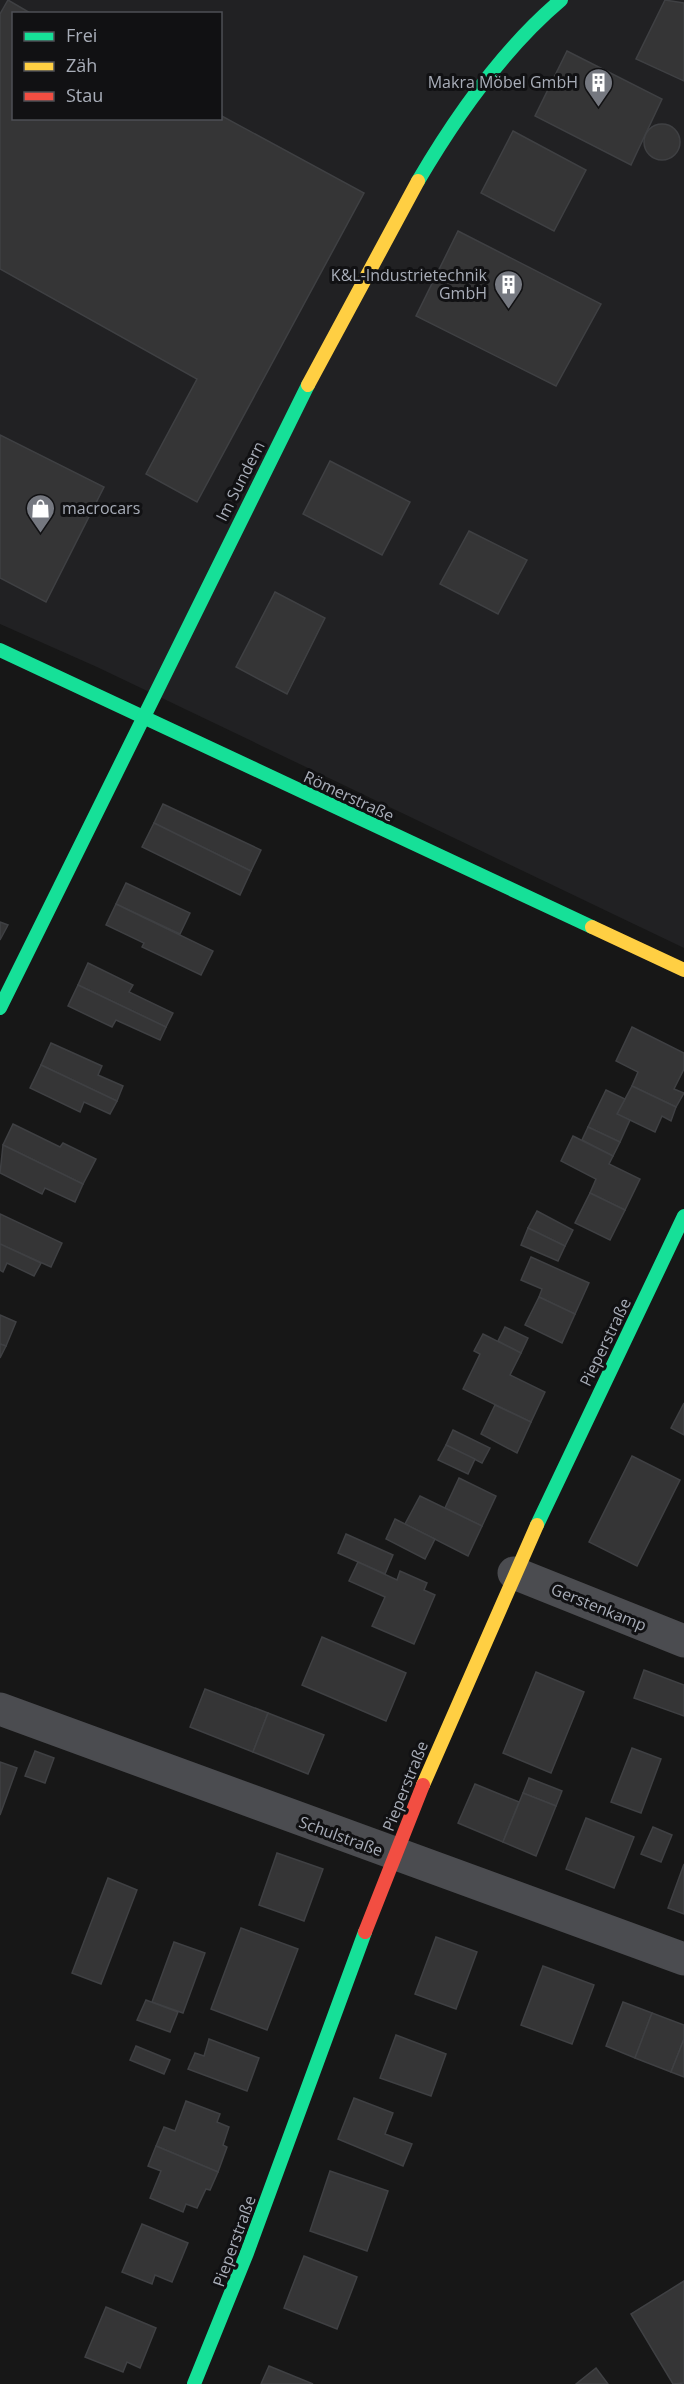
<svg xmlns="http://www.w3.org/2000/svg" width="684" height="2384" viewBox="0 0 684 2384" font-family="'Open Sans',sans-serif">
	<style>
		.built { fill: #212123; fill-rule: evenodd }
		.building { fill: #353536; stroke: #3f4043; stroke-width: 1.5 }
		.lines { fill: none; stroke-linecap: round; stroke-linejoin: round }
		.street { stroke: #4b4c50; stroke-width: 33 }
		.fast { stroke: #16e098; stroke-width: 14 }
		.slow { stroke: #ffcf43; stroke-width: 14 }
		.jam { stroke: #f24e42; stroke-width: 14 }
		.labels { text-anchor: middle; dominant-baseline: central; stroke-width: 6; stroke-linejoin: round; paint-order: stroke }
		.poi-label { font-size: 16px; fill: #a8adb8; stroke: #111113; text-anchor: end }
		.street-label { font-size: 16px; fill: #a8adb8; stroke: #111113 }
	</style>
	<rect width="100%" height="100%" fill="#171717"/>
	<path class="built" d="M0 0H684V948L97 667 0 624ZM14 14H220V118H14Z"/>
	<g class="building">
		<polygon points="8,0 32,14 14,14 14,118 220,118 220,115 364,193 197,502 146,474 197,379 0,269 0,14"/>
		<polygon points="665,0 684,3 684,81 636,59"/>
		<polygon points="567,51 662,99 631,165 535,116"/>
		<circle cx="662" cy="142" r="18"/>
		<polygon points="513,131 586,170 554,231 481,193"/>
		<polygon points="458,231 601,304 556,386 416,316"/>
		<polygon points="0,435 104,487 46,602 0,578"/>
		<polygon points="330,461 410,502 382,555 303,514"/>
		<polygon points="469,531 527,560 498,614 440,584"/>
		<polygon points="275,592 325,618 287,694 236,667"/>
		<polygon points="163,804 261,850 251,871 154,823"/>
		<polygon points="154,823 251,871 240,895 142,847"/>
		<polygon points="126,883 190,913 180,934 116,904"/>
		<polygon points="116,904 213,951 201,975 142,947 144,943 106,925"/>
		<polygon points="0,922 8,925 0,940"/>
		<polygon points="88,963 133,985 129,992 173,1013 166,1027 78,985"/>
		<polygon points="78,985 166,1027 160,1040 116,1020 112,1027 68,1006"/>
		<polygon points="632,1027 684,1053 684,1069 674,1089 684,1093 676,1107 632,1086 638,1072 616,1061"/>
		<polygon points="51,1043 102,1066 98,1075 123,1086 117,1101 41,1065"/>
		<polygon points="41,1065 117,1101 110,1114 84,1102 80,1112 30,1088"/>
		<polygon points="632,1086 676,1107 671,1121 662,1116 655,1132 617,1114"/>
		<polygon points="606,1090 625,1099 617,1114 630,1120 620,1142 588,1127"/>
		<polygon points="13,1124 60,1147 63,1143 96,1159 83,1184 3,1145"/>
		<polygon points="588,1127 620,1142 613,1156 582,1140"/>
		<polygon points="573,1136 613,1156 609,1164 640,1179 625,1210 590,1193 596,1179 561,1161"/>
		<polygon points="3,1145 83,1184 75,1202 45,1188 42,1194 0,1173"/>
		<polygon points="590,1193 625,1210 610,1240 575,1223"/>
		<polygon points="537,1211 573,1230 565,1246 528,1228"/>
		<polygon points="0,1214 62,1243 51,1267 0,1244"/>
		<polygon points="528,1228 565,1246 558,1261 521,1245"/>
		<polygon points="0,1244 41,1263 34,1276 7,1263 3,1272 0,1270"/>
		<polygon points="531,1257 589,1283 575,1314 539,1297 542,1289 521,1280"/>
		<polygon points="539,1297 575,1314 562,1343 525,1325"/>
		<polygon points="0,1315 16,1322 6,1346 0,1344"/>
		<polygon points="505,1327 528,1338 521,1353 498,1341"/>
		<polygon points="483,1334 521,1353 510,1375 545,1392 531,1422 463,1389 480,1354 474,1351"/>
		<polygon points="0,1344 6,1346 0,1358"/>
		<polygon points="684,1403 684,1435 671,1428"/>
		<polygon points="495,1405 531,1422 517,1453 481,1434"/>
		<polygon points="453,1430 490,1448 482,1463 446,1445"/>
		<polygon points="446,1445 475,1459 468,1474 438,1460"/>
		<polygon points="632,1456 680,1480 637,1566 589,1542"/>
		<polygon points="459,1478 496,1496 482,1526 445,1508"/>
		<polygon points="420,1496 482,1526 468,1556 405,1524"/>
		<polygon points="395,1519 435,1539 425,1559 386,1539"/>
		<polygon points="346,1534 393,1555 385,1574 338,1553"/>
		<polygon points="358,1562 397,1580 400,1571 427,1583 424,1590 435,1595 414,1644 372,1626 385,1597 349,1581"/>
		<polygon points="322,1637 406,1673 386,1721 302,1685"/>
		<polygon points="644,1670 684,1685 684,1716 634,1698"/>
		<polygon points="536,1672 584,1692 551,1773 503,1753"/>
		<polygon points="205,1689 268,1713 253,1752 190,1727"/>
		<polygon points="268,1713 324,1735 308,1774 253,1752"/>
		<polygon points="632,1748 661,1759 641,1813 611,1802"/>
		<polygon points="35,1751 54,1758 45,1783 25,1776"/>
		<polygon points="0,1762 17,1768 0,1815"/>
		<polygon points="529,1778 562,1791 556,1806 523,1793"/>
		<polygon points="475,1784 519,1802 503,1842 458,1823"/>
		<polygon points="523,1793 556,1806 536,1856 503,1842"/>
		<polygon points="586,1818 634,1837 614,1888 566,1869"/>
		<polygon points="653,1827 672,1835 661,1862 641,1854"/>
		<polygon points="277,1853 323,1869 304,1921 259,1905"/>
		<polygon points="684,1864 684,1914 668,1908"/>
		<polygon points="108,1878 137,1890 101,1984 72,1973"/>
		<polygon points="241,1928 298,1949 267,2030 211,2009"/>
		<polygon points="436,1937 477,1952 456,2009 415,1994"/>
		<polygon points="174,1942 205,1953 183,2013 152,2002"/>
		<polygon points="543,1966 594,1985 572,2044 521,2025"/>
		<polygon points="146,2000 178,2012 170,2032 137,2020"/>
		<polygon points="623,2002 652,2013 635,2058 606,2046"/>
		<polygon points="652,2013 684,2025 684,2039 671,2072 635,2058"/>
		<polygon points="396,2035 446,2054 431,2096 380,2078"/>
		<polygon points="209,2039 259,2058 247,2091 188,2069 195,2053 204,2056"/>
		<polygon points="684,2039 684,2077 671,2072"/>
		<polygon points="136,2046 170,2060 164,2074 130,2060"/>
		<polygon points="354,2098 393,2113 385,2134 412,2144 403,2166 338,2139"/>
		<polygon points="186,2101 220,2114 217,2122 229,2127 223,2145 227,2147 218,2172 156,2146 164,2127 175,2131"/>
		<polygon points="156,2146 218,2172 210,2190 206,2189 197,2208 186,2204 183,2212 150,2198 161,2171 148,2166"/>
		<polygon points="330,2171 388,2191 367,2251 310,2231"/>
		<polygon points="142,2224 188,2243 172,2282 155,2275 152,2284 122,2272"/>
		<polygon points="304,2256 357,2277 337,2329 284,2308"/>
		<polygon points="684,2281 684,2383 673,2384 631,2314"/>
		<polygon points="106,2307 156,2328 140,2368 127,2362 123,2372 85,2357"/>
		<polygon points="269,2366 313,2384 261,2384"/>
		<polygon points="596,2368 608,2384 576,2384"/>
	</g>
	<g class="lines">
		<g class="street">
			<polyline points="514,1573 684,1641"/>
			<polyline points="0,1709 684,1959"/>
		</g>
		<g class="fast">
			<path d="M418 181C456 116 503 49 561 0"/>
			<polyline points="0,650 592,927"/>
			<polyline points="0,1008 308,385"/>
			<polyline points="537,1525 684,1216"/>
			<polyline points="194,2384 247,2253 365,1932"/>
		</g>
		<g class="slow">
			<polyline points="308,385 418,181"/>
			<polyline points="592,927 684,970"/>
			<polyline points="423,1785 537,1525"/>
		</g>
		<polyline class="jam" points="365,1932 423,1785"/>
	</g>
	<defs>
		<symbol id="building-pin" viewBox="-11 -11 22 30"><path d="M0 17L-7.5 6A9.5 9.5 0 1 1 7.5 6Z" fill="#757880" stroke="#111113"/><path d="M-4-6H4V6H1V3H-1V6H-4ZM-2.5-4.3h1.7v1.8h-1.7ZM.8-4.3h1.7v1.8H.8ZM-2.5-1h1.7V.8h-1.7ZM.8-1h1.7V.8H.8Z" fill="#fff"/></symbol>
		<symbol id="shop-pin" viewBox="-11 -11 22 30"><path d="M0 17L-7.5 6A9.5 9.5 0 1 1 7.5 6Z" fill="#757880" stroke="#111113"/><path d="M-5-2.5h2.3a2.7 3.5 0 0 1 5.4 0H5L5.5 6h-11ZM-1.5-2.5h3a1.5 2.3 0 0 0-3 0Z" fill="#fff"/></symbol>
	</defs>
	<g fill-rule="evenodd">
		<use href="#building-pin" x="582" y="66" width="33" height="45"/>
		<use href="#building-pin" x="492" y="268" width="33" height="45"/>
		<use href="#shop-pin" x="24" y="492" width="33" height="45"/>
	</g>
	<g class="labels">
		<g class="poi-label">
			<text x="578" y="82">Makra Möbel GmbH</text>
			<text x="487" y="275">K&amp;L-Industrietechnik<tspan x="487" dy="18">GmbH</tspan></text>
			<text x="62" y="508" text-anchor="start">macrocars</text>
		</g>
		<g class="street-label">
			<text transform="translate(240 481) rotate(-63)">Im Sundern</text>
			<text transform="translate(349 796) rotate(25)">Römerstraße</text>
			<text transform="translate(605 1342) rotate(-64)">Pieperstraße</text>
			<text transform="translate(599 1607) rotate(22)">Gerstenkamp</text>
			<text transform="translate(405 1786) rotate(-68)">Pieperstraße</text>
			<text transform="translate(341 1836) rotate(20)">Schulstraße</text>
			<text transform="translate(234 2241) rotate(-70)">Pieperstraße</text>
		</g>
	</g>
	<rect x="12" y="12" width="210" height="108" fill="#111113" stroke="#4d4f55" stroke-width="1.5"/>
	<rect x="24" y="32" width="30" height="9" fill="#16e098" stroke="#4d4f55" stroke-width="1.5"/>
	<text x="66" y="42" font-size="18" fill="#a8adb8">Frei</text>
	<rect x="24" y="62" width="30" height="9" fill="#ffcf43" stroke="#4d4f55" stroke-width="1.5"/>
	<text x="66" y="72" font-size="18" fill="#a8adb8">Zäh</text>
	<rect x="24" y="92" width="30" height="9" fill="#f24e42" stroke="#4d4f55" stroke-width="1.5"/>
	<text x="66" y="102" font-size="18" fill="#a8adb8">Stau</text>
</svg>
